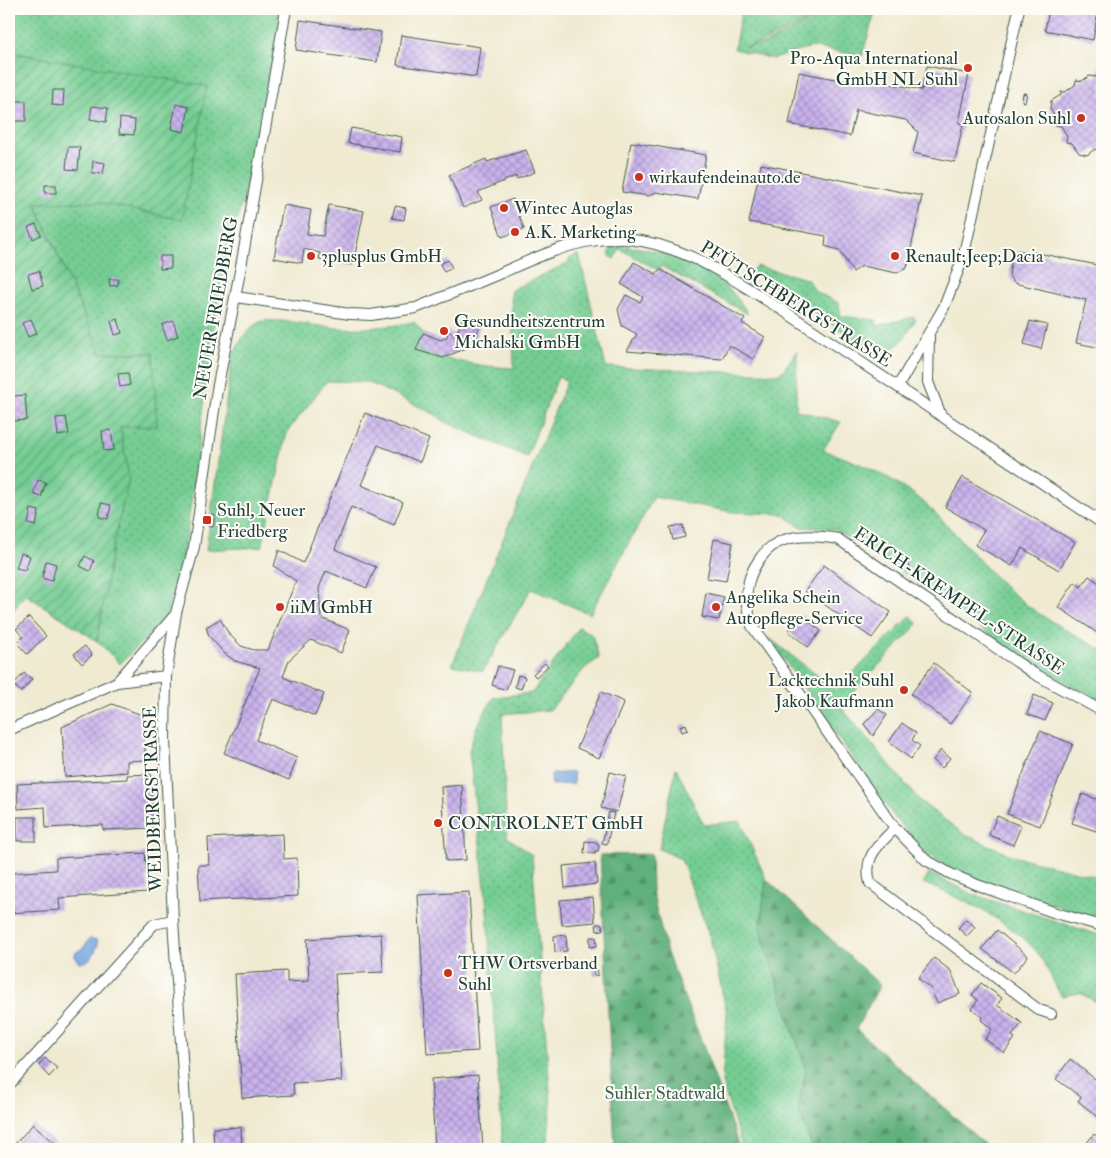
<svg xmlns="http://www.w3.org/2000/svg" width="1111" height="1158" viewBox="0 0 1111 1158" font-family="'IM FELL Double Pica',serif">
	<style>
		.grass { fill: url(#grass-dots); stroke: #4a8564 }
		.forest { fill: url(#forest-firs); stroke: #407658 }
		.garden { fill: url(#garden-furrows); stroke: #4a8564 }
		.water { fill: #74a4de; stroke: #4a7089 }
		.building { fill: url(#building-cross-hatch) }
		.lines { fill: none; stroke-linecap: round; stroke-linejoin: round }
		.street-casing { stroke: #3e574c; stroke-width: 12 }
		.street { stroke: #fff; stroke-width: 10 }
		.poi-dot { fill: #c8321e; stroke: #fdfcf7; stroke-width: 2 }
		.labels { text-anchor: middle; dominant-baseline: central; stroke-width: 4; stroke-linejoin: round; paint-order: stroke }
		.poi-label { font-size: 18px; fill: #1f3d34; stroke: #fdfcf7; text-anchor: start }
		.street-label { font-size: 18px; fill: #1f3d34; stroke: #fdfcf7 }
		.park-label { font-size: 18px; fill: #34614c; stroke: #fdfcf7 }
	</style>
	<defs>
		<pattern id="grass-dots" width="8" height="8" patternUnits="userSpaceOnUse" patternTransform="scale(1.25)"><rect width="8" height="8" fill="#75cd93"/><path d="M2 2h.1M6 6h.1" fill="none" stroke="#5fa879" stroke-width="1.8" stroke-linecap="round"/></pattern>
		<pattern id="forest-firs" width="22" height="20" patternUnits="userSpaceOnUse" patternTransform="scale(1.25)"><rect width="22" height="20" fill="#60b07d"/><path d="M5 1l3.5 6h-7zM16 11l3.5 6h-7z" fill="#4f9067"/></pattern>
		<pattern id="garden-furrows" width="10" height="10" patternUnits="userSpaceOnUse" patternTransform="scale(1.25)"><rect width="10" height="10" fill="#75cd93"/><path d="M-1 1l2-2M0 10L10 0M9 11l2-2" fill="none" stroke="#5fa879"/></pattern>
		<pattern id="building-cross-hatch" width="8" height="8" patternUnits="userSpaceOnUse" patternTransform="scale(1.25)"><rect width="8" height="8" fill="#cab2ed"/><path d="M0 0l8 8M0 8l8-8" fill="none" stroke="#a392c1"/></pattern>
	</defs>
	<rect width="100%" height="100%" fill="#fdfcf7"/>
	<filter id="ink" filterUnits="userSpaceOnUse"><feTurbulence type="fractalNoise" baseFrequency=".02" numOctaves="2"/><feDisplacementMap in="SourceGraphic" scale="10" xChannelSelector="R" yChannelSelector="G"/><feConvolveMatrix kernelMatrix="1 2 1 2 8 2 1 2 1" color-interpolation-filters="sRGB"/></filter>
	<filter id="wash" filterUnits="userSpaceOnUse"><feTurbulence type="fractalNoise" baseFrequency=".0096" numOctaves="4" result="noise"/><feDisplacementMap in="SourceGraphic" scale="20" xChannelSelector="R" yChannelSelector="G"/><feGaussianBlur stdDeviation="1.12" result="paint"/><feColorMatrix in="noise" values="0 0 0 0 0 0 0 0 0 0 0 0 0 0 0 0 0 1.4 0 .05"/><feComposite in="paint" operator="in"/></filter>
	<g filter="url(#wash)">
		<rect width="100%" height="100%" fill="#f0ead1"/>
		<g class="grass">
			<polygon points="9,9 286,9 270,97 220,286 186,540 166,617 120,664 97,641 111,555 129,478 120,426 157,425 152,353 101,353 35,202 97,202 168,217 207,87 9,52"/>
			<polygon points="742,9 823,9 823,13 763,42 744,47 764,44 826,13 827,9 876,9 862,56 812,47 773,59 734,49"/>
			<path d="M613 246C662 246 724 269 748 314L661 266 658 270 620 249 614 259 610 256 609 252Z"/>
			<path d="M579 254 606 367 780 374 797 351 796 410 841 422 823 450C858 462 892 476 921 500 956 530 982 568 1018 598 1043 619 1074 634 1102 650V702L1028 662 869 549 833 529 801 527 782 514 732 512 654 497 590 614 531 589 483 671 452 665 567 381 558 377 527 457 445 422 438 416 368 382 327 381 287 432 262 547 206 550 232 358C238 346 246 327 260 322 275 317 319 327 337 328 363 329 389 327 414 322L423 333 417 350C448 360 480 367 514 368L511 290 568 263 570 258Z"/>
			<path d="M757 266 807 279 816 292 839 303 841 316 876 320 877 326 913 317 916 319C903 340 898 355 870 349L757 275 751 271Z"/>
			<polygon points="910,616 918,624 840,706 921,802 964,834 1013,856 1102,878 1102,920 967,878 928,855 895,818 769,638 836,690"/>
			<polygon points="579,627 592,635 599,658 585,668 550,710 502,714 507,837 532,855 551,1105 547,1149 503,1149 486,897 469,751 477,725 494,697 532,693"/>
			<polygon points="676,768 704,825 740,821 766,879 760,929 806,1071 798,1108 813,1149 743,1149 722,1083 727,1014 710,938 681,859 659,849"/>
			<path d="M929 873 972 894 1102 936V1005L1080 993 1061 996C1053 982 1046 964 1036 951 1009 920 960 898 923 883Z"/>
		</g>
		<g class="forest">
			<polygon points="651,854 652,891 667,953 703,1045 740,1149 615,1149 600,855"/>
			<polygon points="766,879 880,985 856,1029 990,1149 813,1149 798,1108 806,1071 760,929"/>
		</g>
		<polygon class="garden" points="9,52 207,86 182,220 97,202 35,203 101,353 153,353 157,426 120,427 129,478 111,555 97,641 25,594 9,617"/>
		<g class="water">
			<polygon points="573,772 574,784 552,785 551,774"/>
			<path d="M90 938 97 940 98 945C94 954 91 962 80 963L75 957V953L84 947Z"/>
		</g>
		<g id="blocks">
			<g class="building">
				<polygon points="1049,9 1081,9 1098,12 1093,40 1045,30"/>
				<polygon points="300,20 381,32 377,62 296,50"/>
				<polygon points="401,35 480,47 476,77 397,65"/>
				<polygon points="1102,58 1102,145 1100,151 1095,149 1087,155 1079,153 1072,143 1066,142 1067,136 1061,126 1055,125 1057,119 1050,109 1051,101 1061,95 1061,92 1065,92 1075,85 1076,80 1082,81 1089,76 1097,77"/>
				<polygon points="927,66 969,74 959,123 963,124 955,162 913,153 918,132 906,120 856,110 850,136 789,124 799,72 860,84 861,78 922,90"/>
				<polygon points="53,90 64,90 63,106 52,105"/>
				<polygon points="1023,93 1027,94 1025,102 1022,101"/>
				<polygon points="14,101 26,101 26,121 13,121"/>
				<polygon points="176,104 189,107 184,132 171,129"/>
				<polygon points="92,106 108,108 106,122 90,119"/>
				<polygon points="120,118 135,120 134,135 119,134"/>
				<polygon points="351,128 402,137 400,152 348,143"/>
				<polygon points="631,142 706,155 698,199 656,192 649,196 622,192"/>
				<polygon points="68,147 80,147 78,170 66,169"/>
				<polygon points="526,150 535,172 517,179 516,176 478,192 482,200 463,208 449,175 486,159 487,162"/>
				<polygon points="93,161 105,163 103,174 92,173"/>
				<polygon points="761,164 922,196 907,268 897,273 862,266 853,272 839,250 825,246 826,236 749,222"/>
				<rect x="45" y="185" width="11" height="8"/>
				<polygon points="513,199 524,229 502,237 491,207"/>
				<polygon points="283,205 311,210 307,234 323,236 329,205 364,211 353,265 319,259 320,253 304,249 302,263 274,258"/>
				<polygon points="395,206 406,208 404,220 392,218"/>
				<polygon points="36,224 41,235 33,239 28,227"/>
				<polygon points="1020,251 1033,252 1102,266 1102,348 1076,343 1086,300 1014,283 1009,276 1012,256"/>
				<polygon points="160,256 171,256 171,268 160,269"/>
				<polygon points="448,260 452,268 444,272 440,264"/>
				<polygon points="634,262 656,274 660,269 745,319 742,323 765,337 753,359 729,345 722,359 627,351 637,334 622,326 618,309 626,295 640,302 643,297 621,284"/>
				<polygon points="39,271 43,286 32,289 28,274"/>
				<polygon points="109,279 118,279 118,285 110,286"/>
				<polygon points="462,318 480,325 473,345 443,358 416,350 423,333 441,340 447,337 448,331 453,334 458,331"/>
				<polygon points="31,319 37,333 28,337 22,323"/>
				<polygon points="118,319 122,333 115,335 111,321"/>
				<polygon points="173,321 178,336 167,340 162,325"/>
				<polygon points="1030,321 1047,325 1041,349 1024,344"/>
				<polygon points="128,373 130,385 120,387 118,374"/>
				<polygon points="25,395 27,420 13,421 12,396"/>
				<polygon points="365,413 429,439 420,462 378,445 361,485 403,502 394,525 351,507 335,549 376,567 367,588 326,571 319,588 321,618 350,630 341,653 311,640 289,660 283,677 324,694 315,716 273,699 256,740 297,758 289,780 224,753 260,668 235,661 225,654 209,636 206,627 220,619 229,634 241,646 254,650 268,650 296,581 274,566 279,550 303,563"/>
				<polygon points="66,417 69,434 58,436 56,418"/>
				<polygon points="111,430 114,450 104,451 102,431"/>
				<polygon points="963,477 1075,542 1059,570 1022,548 1012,566 975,545 984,530 945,507"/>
				<polygon points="38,480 46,482 41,497 33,494"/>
				<polygon points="101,503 111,505 108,519 99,517"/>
				<polygon points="31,509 39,511 36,526 28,524"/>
				<polygon points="211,514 215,515 213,527 209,527"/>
				<polygon points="683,525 685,537 673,540 670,527"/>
				<polygon points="714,539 733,543 726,581 707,578"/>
				<polygon points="21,553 30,556 25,570 16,568"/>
				<polygon points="85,556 94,561 90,571 80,566"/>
				<polygon points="46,561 56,564 52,581 42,578"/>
				<polygon points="904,562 910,566 907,571 901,566"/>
				<polygon points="824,565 891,612 872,638 805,591"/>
				<polygon points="1089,576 1102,585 1100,599 1102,600 1102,636 1058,607 1075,582 1081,587"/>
				<polygon points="706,593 724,597 719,620 702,617"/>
				<polygon points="801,615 821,631 808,647 788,631"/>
				<polygon points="29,617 46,636 27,654 17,643 23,637 16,629"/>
				<polygon points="85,646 92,655 82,664 74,654"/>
				<polygon points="545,663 548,666 536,677 533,674"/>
				<polygon points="934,663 973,693 950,724 911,694"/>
				<polygon points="498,666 513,670 506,690 492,685"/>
				<polygon points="24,673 32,679 21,692 13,685"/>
				<polygon points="518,675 525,677 521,689 515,687"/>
				<polygon points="601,692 624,702 599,758 577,748"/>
				<polygon points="1034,695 1053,703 1045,721 1027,714"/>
				<polygon points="112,704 142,715 146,760 127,761 127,772 65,777 62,727"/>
				<polygon points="878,709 887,715 873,736 864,724"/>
				<polygon points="902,723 916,733 912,740 920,746 911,759 889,742"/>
				<polygon points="686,724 688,730 682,732 680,726"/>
				<polygon points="1040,731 1073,744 1040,826 1007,814"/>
				<polygon points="941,750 950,758 942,768 933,760"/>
				<polygon points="610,772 626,776 617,812 601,808"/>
				<polygon points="151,774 153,828 103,830 103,825 46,828 45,807 18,809 17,784 127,779 127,775"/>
				<polygon points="462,785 466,860 446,861 441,787"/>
				<polygon points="1082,794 1102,801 1102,833 1072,823"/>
				<polygon points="609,812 614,813 607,844 602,843"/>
				<polygon points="997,816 1021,826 1013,845 989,835"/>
				<rect x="17" y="817" width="19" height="24"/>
				<polygon points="283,834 284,859 297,858 298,896 200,901 198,865 209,865 208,838"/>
				<polygon points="585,841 596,842 596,844 599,845 598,851 595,851 595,854 584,853"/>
				<polygon points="145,853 148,892 59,898 60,910 9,913 9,873 56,870 56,858"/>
				<polygon points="595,863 597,884 565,888 563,866"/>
				<polygon points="469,892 478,1051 427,1054 418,895"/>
				<polygon points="593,897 595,922 562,925 560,900"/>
				<polygon points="966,919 975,927 967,936 958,928"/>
				<polygon points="596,924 602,924 603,930 597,931"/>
				<polygon points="997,930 1028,956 1014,973 982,949"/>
				<polygon points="381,934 383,972 335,974 342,1081 293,1083 294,1095 242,1098 235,974 287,971 287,982 309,981 307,939"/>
				<polygon points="566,935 567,951 555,952 554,936"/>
				<polygon points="590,937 596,937 597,946 590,947"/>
				<polygon points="934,958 951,971 960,994 937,1003 931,989 918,978"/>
				<polygon points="597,968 598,975 594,976 593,969"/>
				<polygon points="981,983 1002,998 997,1005 1022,1023 1012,1036 1015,1038 1004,1053 985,1039 992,1029 981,1020 983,1017 972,1009 978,1000 972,995"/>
				<polygon points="45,1058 57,1068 49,1077 39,1065"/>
				<polygon points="1070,1059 1095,1079 1101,1072 1102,1074 1102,1120 1078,1101 1081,1097 1056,1079"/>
				<polygon points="478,1075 483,1149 435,1149 431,1079"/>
				<polygon points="33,1124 62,1149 21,1149 15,1144"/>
				<polygon points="241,1127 242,1149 214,1149 213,1128"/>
				<polygon points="1094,1134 1102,1141 1102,1149 1090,1149 1085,1145"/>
			</g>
		</g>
	</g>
	<g filter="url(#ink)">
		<use href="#blocks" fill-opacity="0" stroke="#3e574c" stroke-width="1"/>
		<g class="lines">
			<defs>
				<g id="street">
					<path d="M236 297 350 314 371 315 416 308C445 296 473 285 501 273 560 247 606 225 671 249 710 262 746 288 781 309L1102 523"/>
					<polyline points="929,337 928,382 940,413"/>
					<polyline points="898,386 944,307 963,258 1019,9"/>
					<polyline points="117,682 175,615"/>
					<path d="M1102 711 1033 673 838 539C821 536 802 534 784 540 764 546 749 571 747 591 745 602 749 615 752 626L895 828 926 860 951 874 980 886 1056 913 1102 926"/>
					<polyline points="9,730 117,682 166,676"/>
					<path d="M895 828C878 846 863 856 870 883L1039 1010 1051 1014"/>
					<polyline points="9,1085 154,924 173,920"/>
					<polyline points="188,1149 173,920 165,741 166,676 176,613 194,547 217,390 242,261 286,9"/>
				</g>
			</defs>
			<use href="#street" class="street-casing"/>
			<use href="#street" class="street"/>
		</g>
	</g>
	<g class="poi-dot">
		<circle cx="968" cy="68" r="5"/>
		<circle cx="1081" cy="118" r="5"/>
		<circle cx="639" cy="177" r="5"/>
		<circle cx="504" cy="208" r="5"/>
		<circle cx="515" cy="232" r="5"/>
		<circle cx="311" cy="256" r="5"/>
		<circle cx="895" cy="256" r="5"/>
		<circle cx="444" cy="331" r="5"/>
		<rect x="202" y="515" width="10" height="10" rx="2.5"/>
		<circle cx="280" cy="607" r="5"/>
		<circle cx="716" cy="607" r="5"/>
		<circle cx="904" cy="690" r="5"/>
		<circle cx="438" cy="823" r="5"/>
		<circle cx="448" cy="973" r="5"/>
	</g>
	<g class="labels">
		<g class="poi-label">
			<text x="958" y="58" text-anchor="end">Pro-Aqua International<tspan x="958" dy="21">GmbH NL Suhl</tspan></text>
			<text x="1071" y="118" text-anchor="end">Autosalon Suhl</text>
			<text x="649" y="177">wirkaufendeinauto.de</text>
			<text x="514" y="208">Wintec Autoglas</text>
			<text x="525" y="232">A.K. Marketing</text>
			<text x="321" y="256">3plusplus GmbH</text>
			<text x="905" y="256">Renault;Jeep;Dacia</text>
			<text x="454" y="321">Gesundheitszentrum<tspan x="454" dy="21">Michalski GmbH</tspan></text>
			<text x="217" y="510">Suhl, Neuer<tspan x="217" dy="21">Friedberg</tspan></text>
			<text x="726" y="597">Angelika Schein<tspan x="726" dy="21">Autopflege-Service</tspan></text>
			<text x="290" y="607">iiM GmbH</text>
			<text x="894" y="680" text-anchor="end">Lacktechnik Suhl<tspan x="894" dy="21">Jakob Kaufmann</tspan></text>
			<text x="448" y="823">CONTROLNET GmbH</text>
			<text x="458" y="963">THW Ortsverband<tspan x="458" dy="21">Suhl</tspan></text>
		</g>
		<g class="street-label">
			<text transform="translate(796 304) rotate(32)">PFÜTSCHBERGSTRASSE</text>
			<text transform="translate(216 308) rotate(-80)">NEUER FRIEDBERG</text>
			<text transform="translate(959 601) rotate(34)">ERICH-KREMPEL-STRASSE</text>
			<text transform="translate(153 799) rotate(-92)">WEIDBERGSTRASSE</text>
		</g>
		<g class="park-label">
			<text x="665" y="1093">Suhler Stadtwald</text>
		</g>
	</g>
	<rect width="1111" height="1158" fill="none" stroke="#fdfcf7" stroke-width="30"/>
</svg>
